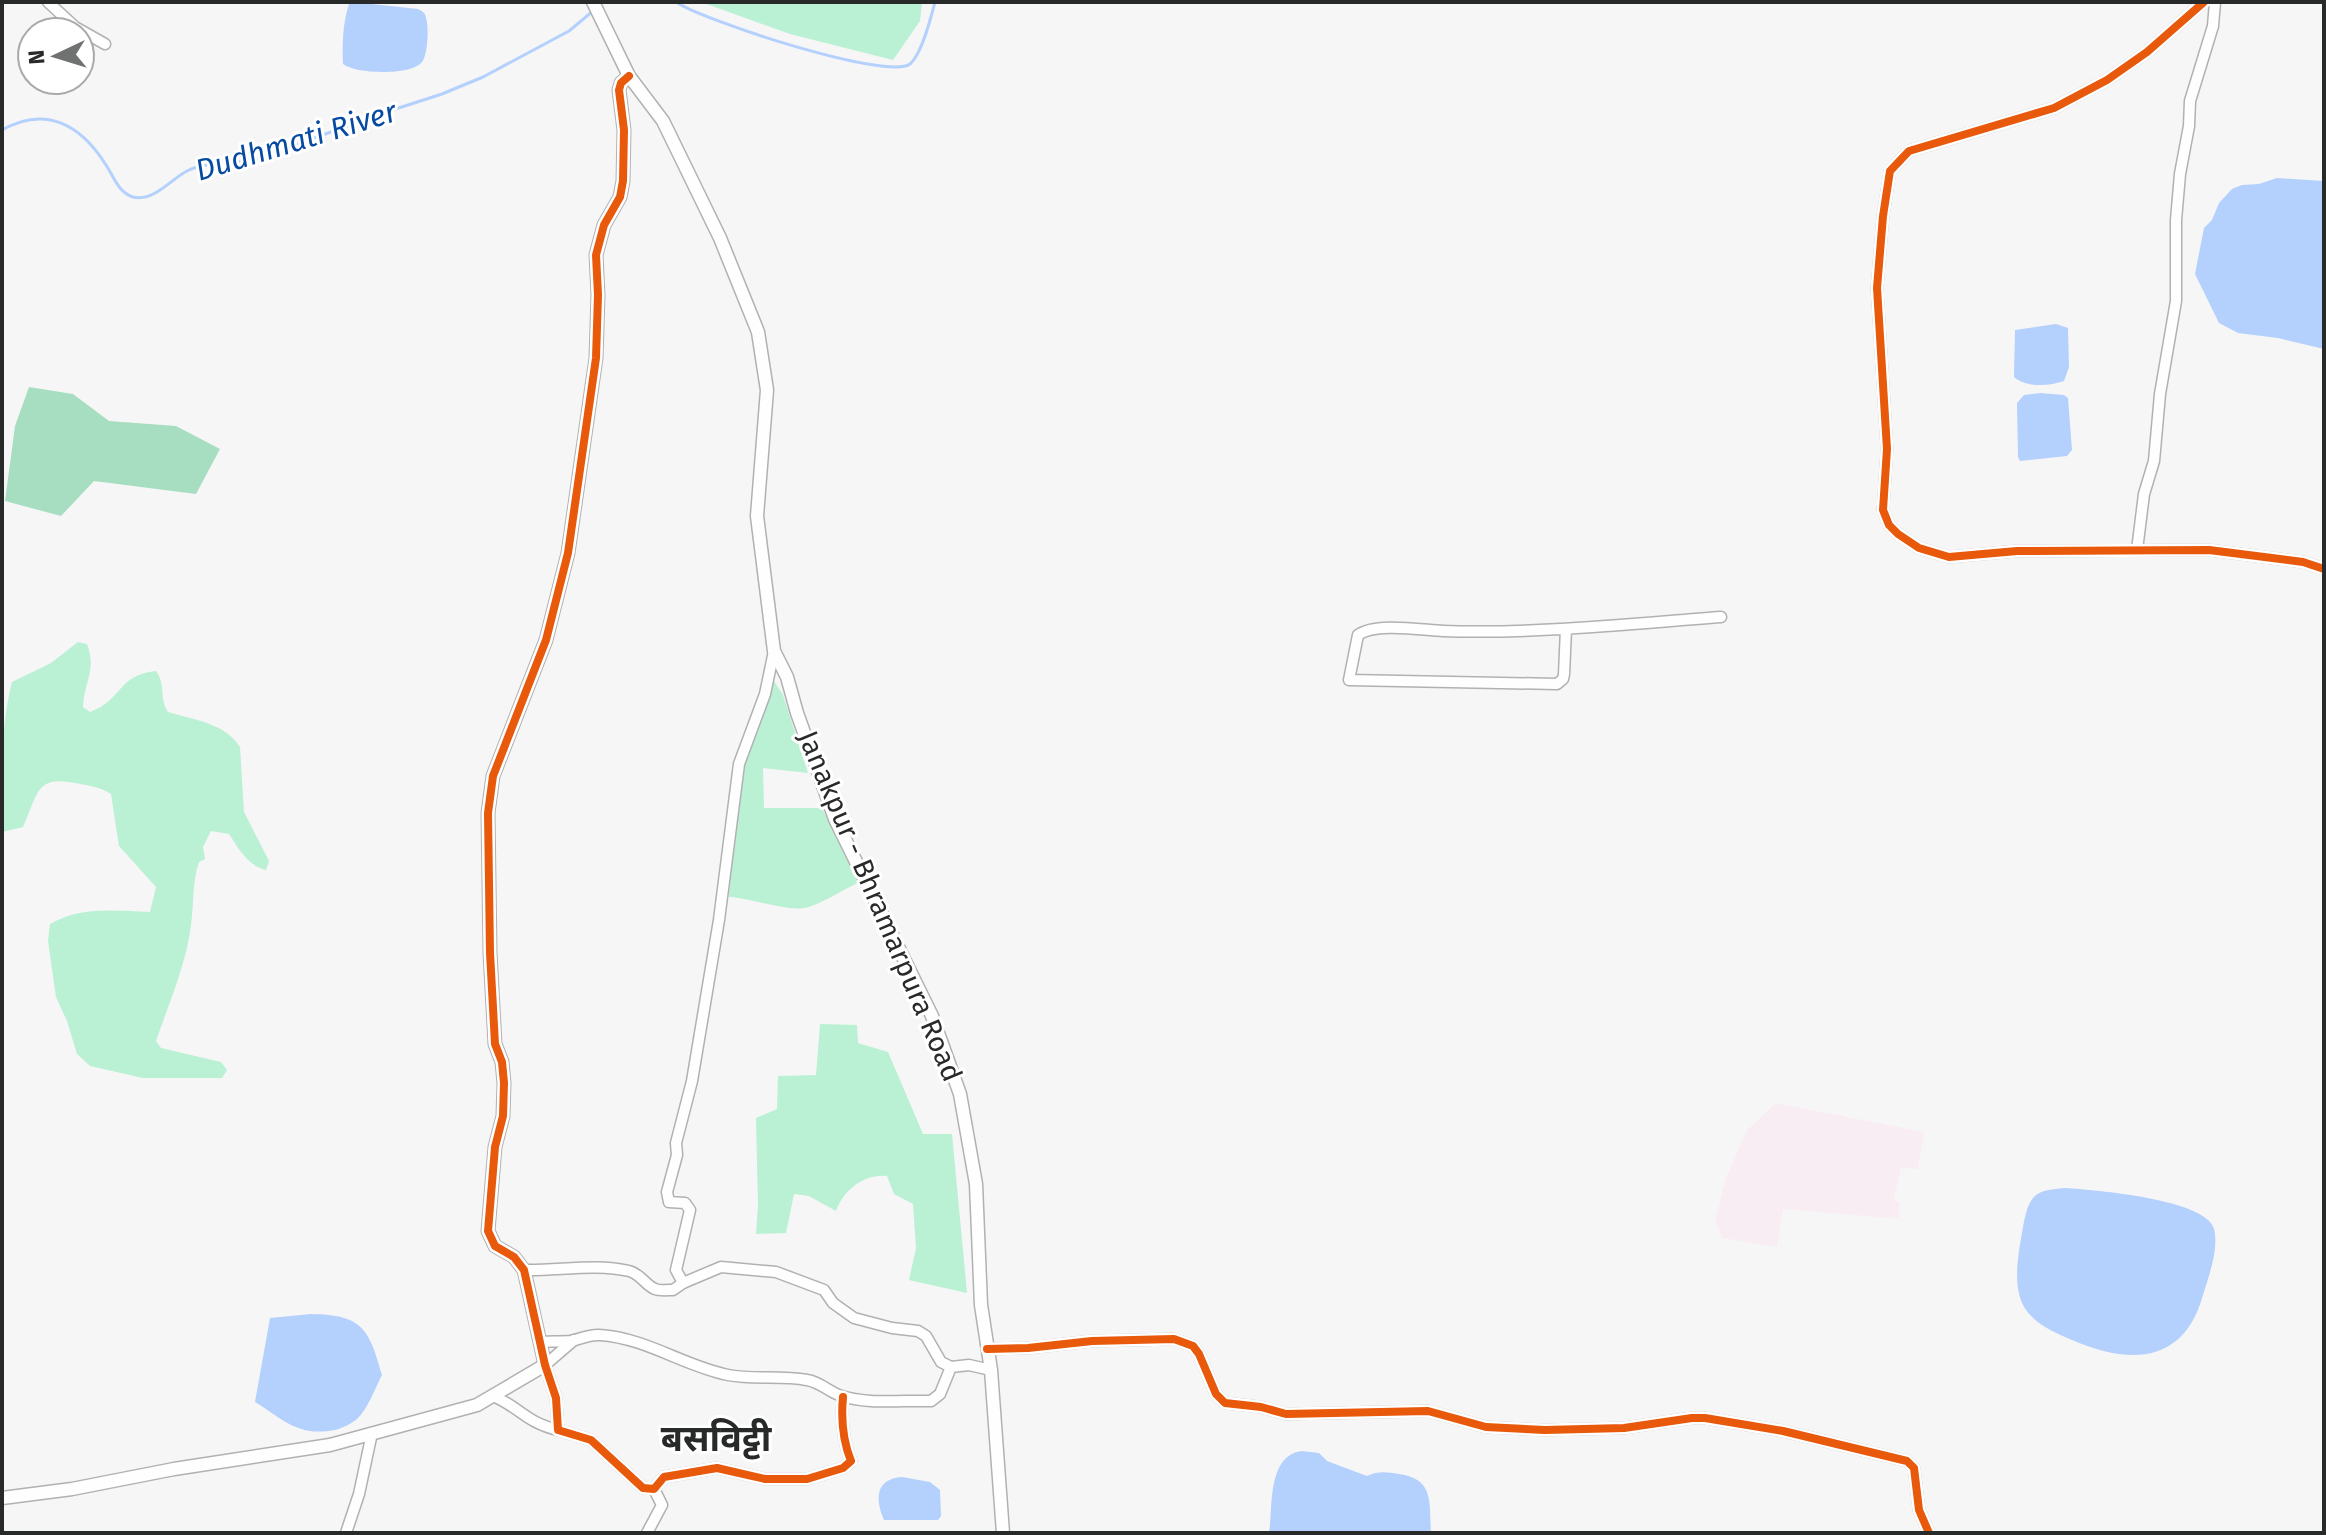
<svg xmlns="http://www.w3.org/2000/svg" width="2326" height="1535" viewBox="0 0 2326 1535" font-family="'Fira Sans','Noto Sans Devanagari',sans-serif">
	<style>
		.industrial { fill: #f9edf4 }
		.green { fill: #baf0d3 }
		.forest { fill: #a7dec1 }
		.water { fill: #b4d0fc }
		.lines { fill: none; stroke-linecap: round; stroke-linejoin: round }
		.stream { stroke: #b4d0fc; stroke-width: 3 }
		.minor-casing { stroke: #b1b1b2; stroke-width: 13 }
		.tertiary-casing { stroke: #b1b1b2; stroke-width: 15 }
		.minor { stroke: #fefefe; stroke-width: 10 }
		.tertiary { stroke: #fefefe; stroke-width: 12 }
		.cycleway-casing { stroke: #fff; stroke-width: 13 }
		.cycleway { stroke: #e8590c; stroke-width: 8 }
		.labels { text-anchor: middle; dominant-baseline: central; stroke-width: 6; stroke-linejoin: round; paint-order: stroke }
		.street-label { font-size: 28px; fill: #282929; stroke: #fff }
		.water-label { font-size: 30px; font-style: italic; fill: #064ba1; stroke: #fff }
		.district-label { font-size: 36px; font-weight: bold; fill: #282929; stroke: #fff }
	</style>
	<rect width="100%" height="100%" fill="#f6f6f7"/>
	<polygon class="industrial" points="1776,1103 1924,1132 1918,1169 1901,1168 1894,1199 1900,1203 1899,1219 1783,1209 1777,1247 1722,1238 1715,1221 1726,1178 1747,1130"/>
	<g class="green">
		<polygon points="701,2 922,2 920,21 893,60 790,34"/>
		<path d="M78 642 87 644C97 670 84 682 83 707L90 712C123 700 117 675 156 671 166 684 159 699 168 712 194 720 225 723 240 747L244 812 269 861 266 870C247 865 239 849 229 834L211 831 203 847 205 859 199 862C192 882 194 904 191 925 186 965 169 1003 156 1041L161 1048 221 1062 227 1070 222 1078H143L90 1066 77 1054 67 1021 56 997 48 941 50 924C82 906 115 911 150 912L156 887 119 846 111 794C102 788 92 786 80 784 36 774 39 791 23 827L2 832C2 784 0 728 12 682L51 663Z"/>
		<path d="M772 678 783 695 808 773 763 768 764 808H822L858 883C844 889 820 905 805 908 784 911 751 898 729 897L731 847 742 767Z"/>
		<path d="M820 1024 857 1025 858 1043 888 1052 923 1134H952L967 1293 909 1280 916 1248 913 1204 894 1194 887 1176C863 1174 844 1190 836 1211L809 1196 794 1194 786 1233 756 1234 758 1205 756 1118 777 1109 778 1076 816 1075Z"/>
	</g>
	<polygon class="forest" points="29,387 73,394 109,421 176,426 220,449 196,494 94,481 61,516 5,501 15,426"/>
	<g class="water">
		<path d="M353 2 418 9C423 12 425 12 426 18 429 27 428 55 422 62 411 76 355 74 343 64 342 44 343 22 349 4Z"/>
		<polygon points="2277,178 2324,181 2324,349 2278,338 2238,333 2219,323 2195,274 2204,228 2212,220 2219,203 2232,189 2242,185 2259,184"/>
		<path d="M2056 324 2068 328 2069 367 2064 381C2050 386 2026 388 2014 377L2015 330Z"/>
		<polygon points="2040,393 2064,395 2068,398 2072,450 2067,456 2020,461 2018,457 2017,403 2024,395"/>
		<path d="M2066 1188C2093 1190 2207 1199 2214 1229 2219 1249 2209 1275 2203 1295 2184 1364 2130 1365 2072 1340 2056 1333 2032 1323 2023 1305 2012 1282 2019 1251 2023 1227 2029 1195 2034 1190 2066 1188Z"/>
		<path d="M311 1314C362 1315 369 1328 382 1375 375 1388 368 1409 357 1419 351 1424 342 1428 335 1430 298 1437 284 1420 255 1402L270 1318Z"/>
		<path d="M1302 1451 1319 1453 1327 1461 1367 1476C1378 1471 1386 1472 1399 1474 1435 1479 1429 1503 1431 1533H1269C1273 1507 1267 1455 1302 1451Z"/>
		<path d="M902 1477 930 1482 940 1490 941 1516 938 1520H884C875 1499 875 1479 902 1477Z"/>
	</g>
	<g class="lines">
		<g class="stream">
			<path d="M676 2C702 20 887 81 910 64 922 54 931 17 935 2"/>
			<path d="M2 130C46 105 81 125 106 165 114 177 118 192 133 197 154 202 171 179 187 171 210 160 236 165 260 158L377 115 442 94 483 77 569 31 593 11"/>
		</g>
		<defs>
			<g id="minor">
				<polyline points="48,2 75,27 105,44"/>
				<polyline points="2204,2 2147,52 2107,80 2054,108 1909,151 1890,171 1883,216 1877,288 1887,449 1883,510 1889,525 1898,534 1919,548 1949,557 2017,551 2209,550 2303,562 2324,569"/>
				<polyline points="2137,550 2144,494 2154,461 2160,394 2176,301 2176,220 2180,174 2189,126 2190,101 2213,26 2215,2"/>
				<path d="M1566 629 1564 674 1563 679 1557 684 1349 680 1358 635C1375 622 1422 630 1443 631 1536 634 1628 624 1721 617"/>
				<path d="M524 1270C558 1271 596 1263 629 1271 641 1274 645 1285 655 1289 659 1291 668 1290 673 1290L683 1283 721 1267 776 1272 824 1290 833 1303 854 1318 892 1328 918 1331 926 1336 941 1362 951 1367"/>
				<polyline points="683,1283 676,1270 690,1210 685,1203 669,1202 667,1192 677,1155 676,1143 692,1081 719,920 739,764 765,694 774,651"/>
				<path d="M574 1340 545 1365 556 1398 558 1430 591 1440 643 1488 654 1489 664 1477 717 1468 765 1479H807L843 1468 851 1461C843 1441 841 1418 843 1397"/>
				<path d="M540 1342C550 1341 561 1342 571 1341 581 1339 589 1334 600 1335 646 1338 684 1366 728 1375 754 1380 781 1375 807 1380 820 1382 828 1391 839 1395 866 1405 902 1400 931 1401L940 1394 951 1367 969 1365 991 1370"/>
				<polyline points="987,1349 1028,1348 1092,1341 1174,1339 1193,1346 1199,1354 1216,1394 1225,1403 1261,1407 1286,1414 1428,1411 1486,1427 1545,1430 1624,1428 1692,1418 1705,1418 1783,1431 1907,1461 1914,1468 1919,1510 1929,1533"/>
				<path d="M493 1396C521 1408 525 1422 558 1430"/>
				<polyline points="346,1533 359,1494 372,1433"/>
				<polyline points="647,1533 662,1505 654,1489"/>
			</g>
			<g id="tertiary">
				<polyline points="593,2 629,76 663,121 720,238 758,332 767,390 757,516 774,651 787,677 797,713 835,819 932,1016 960,1094 976,1184 981,1305 991,1370 1003,1533"/>
				<polyline points="2,1498 72,1489 174,1469 330,1445 477,1405 545,1365 524,1270 514,1257 495,1246 488,1231 495,1147 503,1116 504,1083 502,1062 495,1044 490,953 488,813 493,776 546,640 568,553 596,358 598,295 596,255 604,225 620,197 623,181 624,130 619,90 621,83 629,76"/>
			</g>
		</defs>
		<use href="#minor" class="minor-casing"/>
		<use href="#tertiary" class="tertiary-casing"/>
		<use href="#minor" class="minor"/>
		<use href="#tertiary" class="tertiary"/>
		<defs>
			<g id="cycleway">
				<polyline points="2204,2 2147,52 2107,80 2054,108 1909,151 1890,171 1883,216 1877,288 1887,449 1883,510 1889,525 1898,534 1919,548 1949,557 2017,551 2209,550 2303,562 2324,569"/>
				<path d="M629 76 621 83 619 90 624 130 623 181 620 197 604 225 596 255 598 295 596 358 568 553 546 640 493 776 488 813 490 953 495 1044 502 1062 504 1083 503 1116 495 1147 488 1231 495 1246 514 1257 524 1270 545 1365 556 1398 558 1430 591 1440 643 1488 654 1489 664 1477 717 1468 765 1479H807L843 1468 851 1461C843 1441 841 1418 843 1397"/>
				<polyline points="987,1349 1028,1348 1092,1341 1174,1339 1193,1346 1199,1354 1216,1394 1225,1403 1261,1407 1286,1414 1428,1411 1486,1427 1545,1430 1624,1428 1692,1418 1705,1418 1783,1431 1907,1461 1914,1468 1919,1510 1929,1533"/>
			</g>
		</defs>
		<use href="#cycleway" class="cycleway-casing"/>
		<use href="#cycleway" class="cycleway"/>
	</g>
	<g class="labels">
		<g class="street-label">
			<text transform="translate(880 906) rotate(67)">Janakpur - Bhramarpura Road</text>
		</g>
		<g class="water-label">
			<text transform="translate(296 141) rotate(-17)">Dudhmati River</text>
		</g>
		<g class="district-label">
			<text x="716" y="1439">बसविट्टी</text>
		</g>
	</g>
	<rect width="2326" height="1535" fill="none" stroke="#282929" stroke-width="8"/>
	<g transform="translate(56 56) rotate(266)"><circle r="38" fill="#ffffff" stroke="#a9a9a9" stroke-width="2"/>
	<path d="M0-6L14 30L0 20L-14 30Z" fill="#707171"/>
	<text y="-12" font-size="22" font-weight="bold" text-anchor="middle" fill="#282929">N</text>
	</g>
</svg>
